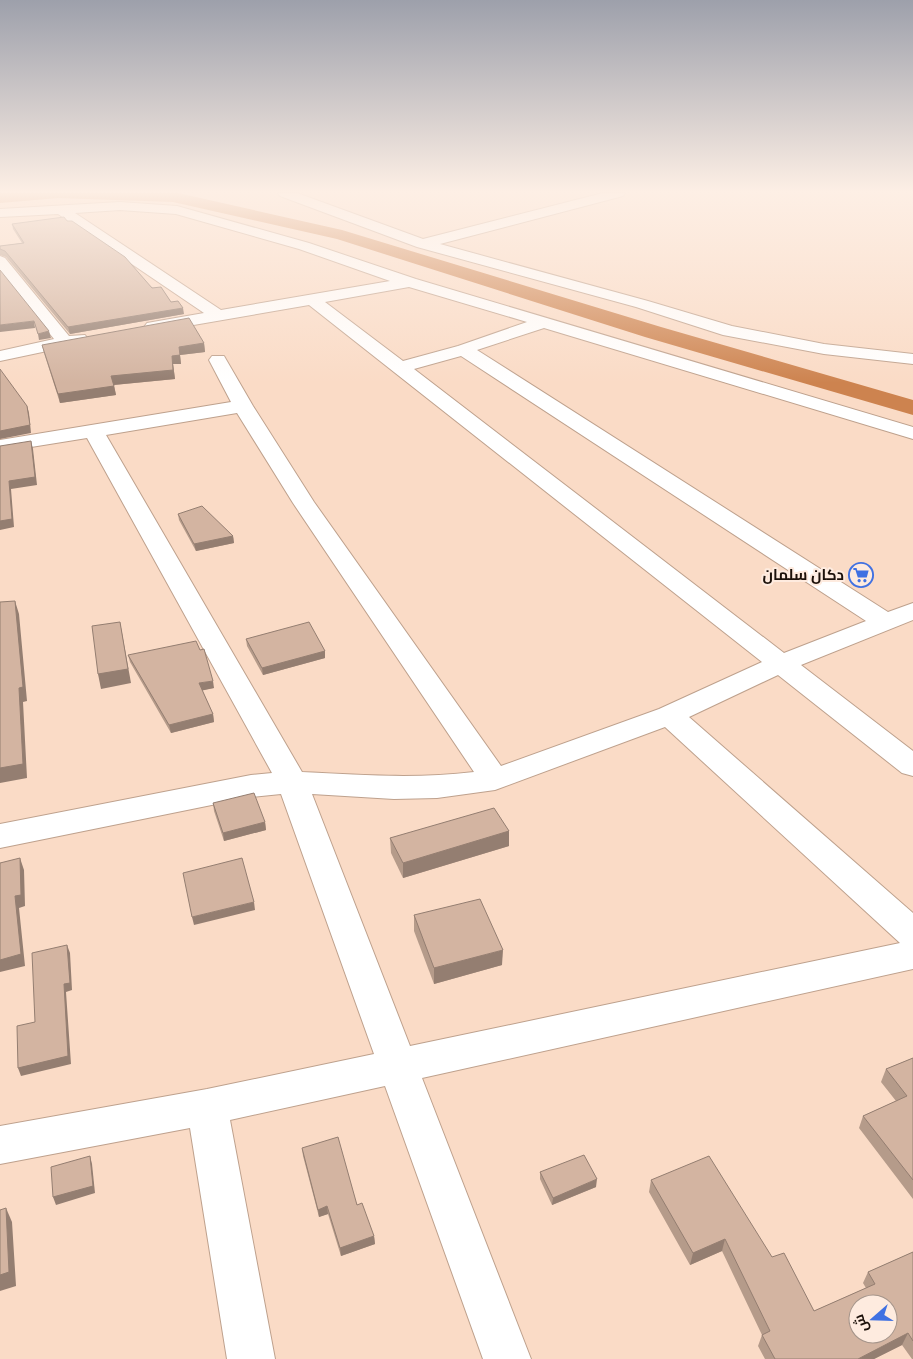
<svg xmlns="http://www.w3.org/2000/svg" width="913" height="1359" viewBox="0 0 913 1359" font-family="Raleway,Cairo,sans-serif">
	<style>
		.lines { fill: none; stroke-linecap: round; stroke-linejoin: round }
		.canal { fill: #cd834f; fill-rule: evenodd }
		.street-casing { stroke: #bea18d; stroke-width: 2 }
		.street { fill: #fff; fill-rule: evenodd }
		.wall { fill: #b59b8a }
		.shaded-wall { fill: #947e71 }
		.building { fill: #d3b4a1; stroke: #947e71; fill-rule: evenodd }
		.labels { text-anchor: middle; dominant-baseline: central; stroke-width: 4; stroke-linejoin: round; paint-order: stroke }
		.poi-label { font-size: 15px; font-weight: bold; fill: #1c110a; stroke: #feebdf; text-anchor: end }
	</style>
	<rect width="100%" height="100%" fill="#fadbc6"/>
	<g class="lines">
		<polygon class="canal" points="0,193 178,193 342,230 661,327 913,400 913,415 645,337 337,239 173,202 58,198 0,203"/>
		<defs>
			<g id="street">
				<polygon points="278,193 297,193 423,239 603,193 625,193 623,196 440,244 648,301 732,326 824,344 913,354 913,364 824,354 723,335 636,307 417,247 280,196"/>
				<path d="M120 202 177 206 309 243 416 279 913 427V439L544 328 477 350 888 612 913 603V620L801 665 913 751V776L902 773 778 675 689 717 913 913V969L422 1078 531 1359H483L385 1086 230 1120 275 1359H227L190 1128 0 1164V1126L207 1089 374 1054 281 794 251 797 0 848V824L251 775 272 773 87 438 0 452V440L231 402 209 360 212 356H224L253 406 314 502 501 766 659 709 762 662 309 305 153 332 147 331 144 327 147 323 204 313 58 214 0 217V209ZM120 210 176 214 299 249 390 281 221 310 75 213ZM409 287 527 322 458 346 403 361 325 302ZM461 356 866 621 784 653 414 369ZM237 413 293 503 474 772C416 779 360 775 302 772L106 435ZM665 727 900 943 410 1046 312 794 394 799 437 798 495 790Z"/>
				<polygon points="0,256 5,258 69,336 85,335 88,339 85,343 0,361 0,351 54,339 0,271"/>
			</g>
		</defs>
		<use href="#street" class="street-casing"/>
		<use href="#street" class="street"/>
	</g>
	<g class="wall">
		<polygon points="67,221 171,302 184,314 70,334 6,257 0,255 0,246 22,243 13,229 12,224"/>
		<polygon points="204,343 205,352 180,355 181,364 173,364 175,379 114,385 116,395 60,403 44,353 42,345"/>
		<polygon points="178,514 233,536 234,543 196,551 179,520"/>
		<polygon points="246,639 325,651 325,658 263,675 247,646"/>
		<polygon points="128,655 214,688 202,690 213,714 214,722 171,733 130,662"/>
		<polygon points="213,803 265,822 266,830 224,841 214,811"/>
		<polygon points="509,831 509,846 403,878 391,853 390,838"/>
		<polygon points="414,915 502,965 434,984 414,931"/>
		<polygon points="913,1058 913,1199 859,1128 863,1116 896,1101 881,1082 886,1069"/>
		<polygon points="302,1148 357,1205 374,1236 375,1244 341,1256 328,1214 319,1217 303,1156"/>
		<polygon points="540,1172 596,1187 552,1205 540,1179"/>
		<polygon points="651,1180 772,1257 814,1311 866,1288 863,1283 868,1272 913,1252 913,1359 912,1359 902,1345 874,1359 765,1359 758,1346 762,1335 722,1251 690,1265 649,1192"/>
	</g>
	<g class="shaded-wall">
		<polygon points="183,308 184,314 70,334 68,327"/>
		<polygon points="34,321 35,328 0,332 0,325"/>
		<polygon points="49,331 51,338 39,340 38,334"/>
		<polygon points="204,343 205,352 180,355 181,364 173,364 175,379 113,385 111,376 179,347"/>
		<polygon points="114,386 116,395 60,403 58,394"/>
		<polygon points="27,406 29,413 31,433 0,439 0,431"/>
		<polygon points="31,441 33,449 37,485 11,489 14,527 0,530 0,521 9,481"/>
		<polygon points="233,536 234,543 196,551 194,544"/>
		<polygon points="15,601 19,614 27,701 23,702 27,778 0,783 0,768"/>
		<polygon points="120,622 131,683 101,689 98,674"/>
		<polygon points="325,651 325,658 263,675 262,668"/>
		<polygon points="213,681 214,688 200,691 199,683"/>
		<polygon points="213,714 214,722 171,733 169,725"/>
		<polygon points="265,822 266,830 224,841 223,833"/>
		<polygon points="509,831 509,846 403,878 403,863"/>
		<polygon points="20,858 24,870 25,906 19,908 25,966 0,972 0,960 15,896"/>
		<polygon points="254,902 255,910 194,925 192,917"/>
		<polygon points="67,945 70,953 72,990 66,992 71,1064 21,1076 18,1068 64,984"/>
		<polygon points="503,950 502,965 434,984 434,968"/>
		<polygon points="90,1156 92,1164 95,1193 56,1205 53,1197"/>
		<polygon points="597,1179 596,1187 552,1205 553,1198"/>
		<polygon points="327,1206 328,1214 319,1217 318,1210"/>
		<polygon points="6,1208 12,1222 16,1286 0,1291 0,1275"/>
		<polygon points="374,1236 375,1244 341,1256 340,1248"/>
		<polygon points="725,1239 722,1251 690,1265 693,1253"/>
		<polygon points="908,1333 902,1345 874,1359 858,1359"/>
	</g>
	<g class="building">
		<polygon points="64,217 67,221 72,221 125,257 152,288 161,287 171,302 178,301 183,308 68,327 5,251 0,249 0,246 24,243 12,224"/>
		<polygon points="0,270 49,331 38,334 34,321 0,325"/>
		<polygon points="189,318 204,343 179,347 180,355 172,356 173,370 111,376 114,386 58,394 42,345"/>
		<polygon points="0,369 27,406 30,425 0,431"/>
		<polygon points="31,441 35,477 9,481 12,519 0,521 0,446"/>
		<polygon points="202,506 233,536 194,544 178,514"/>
		<polygon points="15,601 23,687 19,688 23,764 0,768 0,602"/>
		<polygon points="120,622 128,669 98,674 92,626"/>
		<polygon points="309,622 325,651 262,668 246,639"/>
		<polygon points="196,641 200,650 204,649 213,681 199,683 213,714 169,725 128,655"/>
		<polygon points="254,793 265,822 223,833 213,803"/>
		<polygon points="494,808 509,831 403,863 390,838"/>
		<polygon points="20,858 21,895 15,896 21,954 0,960 0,863"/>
		<polygon points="242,858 254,902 192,917 183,873"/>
		<polygon points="480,899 503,950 434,968 414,915"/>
		<polygon points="67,945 70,983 64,984 68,1056 18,1068 17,1026 35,1022 32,953"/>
		<polygon points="913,1058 913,1180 863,1116 907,1096 886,1069"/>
		<polygon points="338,1137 357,1205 362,1203 374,1236 340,1248 327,1206 318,1210 302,1148"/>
		<polygon points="584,1155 597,1179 553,1198 540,1172"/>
		<polygon points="90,1156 93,1186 53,1197 51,1167"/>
		<path d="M709 1156 772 1257 784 1253 814 1311 875 1284 868 1272 913 1252V1341L908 1333 858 1359H775L762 1335 770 1331 725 1239 693 1253 651 1180ZM858 1304H888V1334H858Z"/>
		<polygon points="6,1208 9,1272 0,1275 0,1210"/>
	</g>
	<linearGradient id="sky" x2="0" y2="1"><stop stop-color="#9da0ab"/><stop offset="0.5" stop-color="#fdefe5"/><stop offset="1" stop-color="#fdefe5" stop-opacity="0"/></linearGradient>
	<rect width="913" height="383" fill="url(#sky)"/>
	<defs>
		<symbol id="supermarket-ring" viewBox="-11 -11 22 22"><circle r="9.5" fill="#feebdf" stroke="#4071e2" stroke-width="1.5"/><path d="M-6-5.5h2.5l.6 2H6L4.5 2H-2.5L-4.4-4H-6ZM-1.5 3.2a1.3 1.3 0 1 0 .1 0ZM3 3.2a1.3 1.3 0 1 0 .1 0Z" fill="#4071e2"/></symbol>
	</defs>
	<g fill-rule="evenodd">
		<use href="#supermarket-ring" x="847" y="561" width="28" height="28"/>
	</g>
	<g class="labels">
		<g class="poi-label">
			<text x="844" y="575">دكان سلمان</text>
		</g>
	</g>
	<g transform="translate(873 1319) rotate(250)"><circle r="24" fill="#feebdf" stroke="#a4948a"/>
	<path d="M0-4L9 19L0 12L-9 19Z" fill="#4071e2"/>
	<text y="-8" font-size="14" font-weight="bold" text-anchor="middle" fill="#1c110a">ش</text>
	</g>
</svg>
